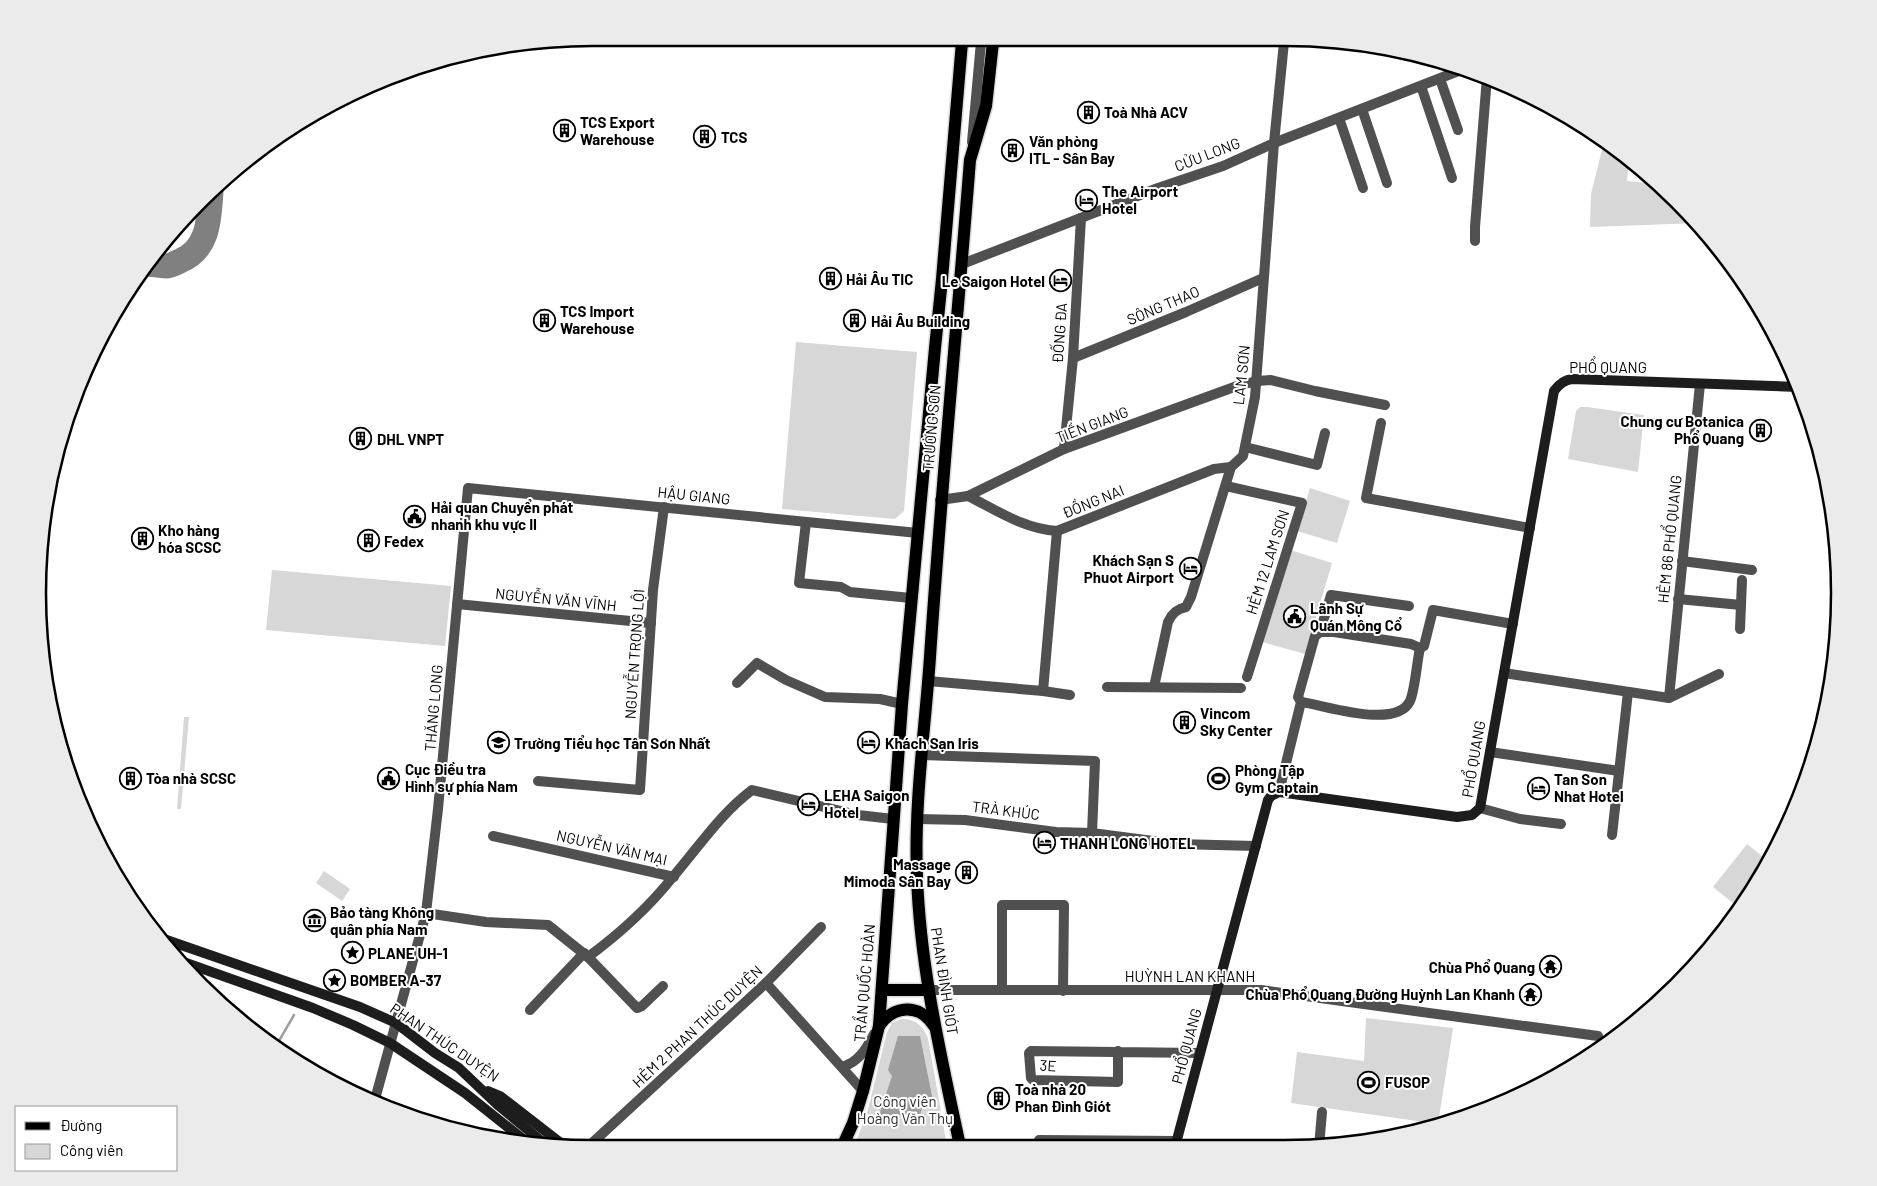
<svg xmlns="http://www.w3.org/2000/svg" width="1877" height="1186" viewBox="0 0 1877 1186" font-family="Barlow,sans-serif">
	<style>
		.green { fill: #d7d7d7 }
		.water { fill: #9e9e9e }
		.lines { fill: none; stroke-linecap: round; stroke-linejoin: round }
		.stream { stroke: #9e9e9e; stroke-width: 2.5 }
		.taxiway { stroke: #808080; stroke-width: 25 }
		.primary-casing { stroke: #dbdbdb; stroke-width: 15 }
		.minor { stroke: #505050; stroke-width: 10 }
		.tertiary { stroke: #505050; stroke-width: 10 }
		.secondary { stroke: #1d1d1d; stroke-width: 10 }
		.primary { stroke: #000; stroke-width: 12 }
		.labels { text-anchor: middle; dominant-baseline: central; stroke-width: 4; stroke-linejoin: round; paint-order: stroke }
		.poi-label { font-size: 15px; font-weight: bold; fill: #000; stroke: #fff; text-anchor: start }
		.street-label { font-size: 15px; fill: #000; stroke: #fff }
		.park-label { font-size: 15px; fill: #2e2e2e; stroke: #fff }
		.rim { fill: none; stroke: #000; stroke-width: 2.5 }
	</style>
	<rect width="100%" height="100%" fill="#fff"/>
	<g class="green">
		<polygon points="1604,142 1622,152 1629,159 1627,181 1656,184 1698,223 1590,227 1591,194"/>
		<polygon points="796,342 917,352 904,511 895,519 782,509"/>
		<polygon points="1580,407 1587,407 1644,415 1638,472 1568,459 1576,411"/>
		<polygon points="1310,488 1350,501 1337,543 1297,531"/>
		<polygon points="1290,550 1332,563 1305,654 1262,642"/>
		<polygon points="272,570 451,586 445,646 266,630"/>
		<polygon points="184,717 189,717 181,809 177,809"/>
		<polygon points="1747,844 1768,861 1739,908 1713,887"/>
		<polygon points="324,871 350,889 342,901 316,883"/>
		<polygon points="1366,1018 1453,1028 1438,1124 1291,1103 1297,1052 1364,1061"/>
		<path d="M901 1019C915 1018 923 1026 928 1038L947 1146 855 1145 868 1109 887 1032 892 1023Z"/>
	</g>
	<polygon class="water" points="898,1036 920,1036 933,1101 924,1101 920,1115 879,1115 892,1076 888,1070"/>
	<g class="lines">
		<polyline class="stream" points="276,1046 294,1015"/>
		<path class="taxiway" d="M146 264C153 264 159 266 166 266 170 266 176 263 180 261 209 249 209 219 211 191"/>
		<defs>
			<g id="primary">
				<polyline points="882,990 928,990"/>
				<path d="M879 1026C893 1005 920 1003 934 1026"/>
				<polyline points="843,1145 853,1123 863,1091 879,1026 902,704 935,348 942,279 962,42"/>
				<path d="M960 1146C941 1056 920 967 917 876 914 803 925 730 930 657 941 491 957 326 970 160L986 106 993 42"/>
			</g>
		</defs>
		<use href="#primary" class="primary-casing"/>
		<g class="minor">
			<polyline points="1440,79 1458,130"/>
			<polyline points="1421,86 1452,178"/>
			<polyline points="1362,109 1387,183"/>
			<polyline points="1339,118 1363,188"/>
			<polyline points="1475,241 1475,227 1487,77"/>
			<polyline points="962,264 1158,188 1223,166 1274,143 1461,70"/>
			<polyline points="1073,358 1186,312 1263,278"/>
			<polyline points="1381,423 1366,498 1530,528"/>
			<polyline points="1245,447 1317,465 1325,433"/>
			<polyline points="1064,449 1073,358 1081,218"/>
			<polyline points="1226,486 1302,503 1247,677"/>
			<path d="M968 496C996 510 1024 529 1057 531L1214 469 1231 467"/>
			<polyline points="940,500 968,496 1064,449 1237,386 1257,381 1271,380 1315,391 1385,405"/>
			<polyline points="806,522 799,583 841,587 850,592 911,598"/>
			<polyline points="1682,561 1752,570"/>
			<polyline points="1678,599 1741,605"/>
			<polyline points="457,604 651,623"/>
			<polyline points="1740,629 1742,580"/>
			<polyline points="1320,632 1331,595 1409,606"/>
			<polyline points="1420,648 1424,646 1433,610 1513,624"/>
			<polyline points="1504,673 1669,698 1719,674"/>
			<polyline points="928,681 1043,691 1070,695"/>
			<polyline points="737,683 757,663 786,680 825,697 880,699 902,704"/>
			<polyline points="1107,687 1241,688"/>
			<path d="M1154 687 1168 622C1172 613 1177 609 1186 607L1191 597 1231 467 1243 456 1255 397 1274 143 1284 42"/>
			<polyline points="1043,691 1057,531"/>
			<polyline points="1669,698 1700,384"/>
			<path d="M1301 702C1325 705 1396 730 1410 701 1415 690 1417 661 1420 648"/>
			<polyline points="1490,752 1619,771"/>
			<polyline points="922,755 1095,761 1092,833 1176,844 1256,846"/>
			<polyline points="538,781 640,790 653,590 664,507"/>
			<polyline points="1279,792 1301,702 1298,697 1315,636 1320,632 1334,632 1411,644 1420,648"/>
			<polyline points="1480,808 1520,819 1561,824"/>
			<polyline points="917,819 965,820 1056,832 1092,833"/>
			<polyline points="1612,835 1628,692"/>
			<polyline points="493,836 674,877"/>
			<path d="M426 913 486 922 548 925 588 957C619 934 648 908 672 878 698 848 719 815 752 790L858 815 893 819"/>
			<polyline points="588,957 637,1008 642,1006 663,986"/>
			<polyline points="766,983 863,1091"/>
			<polyline points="928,990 1261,990 1598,1036"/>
			<polyline points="1002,990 1002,905 1064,905 1063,991"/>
			<polyline points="530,1010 584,953"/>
			<polyline points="1118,1051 1118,1082 1033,1080 1031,1078 1029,1053 1031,1051 1200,1053"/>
			<path d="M842 1067C859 1062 866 1049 874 1034"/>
			<polyline points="1039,1140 1177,1141"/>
			<polyline points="591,1144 766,983 821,927"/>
			<polyline points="1319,1147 1322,1112"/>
		</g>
		<g class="tertiary">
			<polyline points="972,142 981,42"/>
			<polyline points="374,1103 426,913 438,809 468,488 918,533"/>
		</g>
		<g class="secondary">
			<polyline points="158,937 360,1007 396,1023 435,1053 459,1068 499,1106 545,1144"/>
			<polyline points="175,959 313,1008 353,1025 390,1043 465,1093 529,1144"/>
			<polyline points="488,1091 500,1096 562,1144"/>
			<path d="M1175 1147 1268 800 1271 796 1279 792 1457 817 1472 815 1480 808 1554 391C1559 384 1564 380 1572 379L1798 387"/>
		</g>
		<use href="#primary" class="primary"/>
	</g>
	<defs>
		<symbol id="building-ring" viewBox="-11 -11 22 22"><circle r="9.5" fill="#fff" stroke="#000" stroke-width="1.5"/><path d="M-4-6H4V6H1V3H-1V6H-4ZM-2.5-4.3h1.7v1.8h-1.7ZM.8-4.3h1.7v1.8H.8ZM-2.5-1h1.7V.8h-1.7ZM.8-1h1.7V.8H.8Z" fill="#000"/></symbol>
		<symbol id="hotel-ring" viewBox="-11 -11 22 22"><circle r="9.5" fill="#fff" stroke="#000" stroke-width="1.5"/><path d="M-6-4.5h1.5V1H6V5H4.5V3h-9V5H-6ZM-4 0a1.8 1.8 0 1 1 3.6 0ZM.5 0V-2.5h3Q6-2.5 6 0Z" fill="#000"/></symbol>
		<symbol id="civic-ring" viewBox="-11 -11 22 22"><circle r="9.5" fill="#fff" stroke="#000" stroke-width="1.5"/><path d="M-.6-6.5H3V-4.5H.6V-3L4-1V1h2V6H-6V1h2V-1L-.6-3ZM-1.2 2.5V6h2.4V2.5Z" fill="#000"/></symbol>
		<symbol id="school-ring" viewBox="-11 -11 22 22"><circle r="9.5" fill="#fff" stroke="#000" stroke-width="1.5"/><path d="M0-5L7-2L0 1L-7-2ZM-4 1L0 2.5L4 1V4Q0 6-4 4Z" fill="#000"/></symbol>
		<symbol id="stadium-ring" viewBox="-11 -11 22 22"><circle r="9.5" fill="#fff" stroke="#000" stroke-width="1.5"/><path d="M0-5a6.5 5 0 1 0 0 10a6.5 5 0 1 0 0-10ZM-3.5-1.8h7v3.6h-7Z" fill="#000"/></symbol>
		<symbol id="museum-ring" viewBox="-11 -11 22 22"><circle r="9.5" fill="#fff" stroke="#000" stroke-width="1.5"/><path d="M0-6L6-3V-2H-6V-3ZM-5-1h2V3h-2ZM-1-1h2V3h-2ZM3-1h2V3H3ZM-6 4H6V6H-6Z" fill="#000"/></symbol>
		<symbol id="sight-ring" viewBox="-11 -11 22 22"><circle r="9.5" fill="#fff" stroke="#000" stroke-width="1.5"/><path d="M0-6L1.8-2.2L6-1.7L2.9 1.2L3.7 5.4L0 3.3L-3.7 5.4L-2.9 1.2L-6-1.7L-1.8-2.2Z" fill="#000"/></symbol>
		<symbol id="temple-ring" viewBox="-11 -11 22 22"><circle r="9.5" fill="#fff" stroke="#000" stroke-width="1.5"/><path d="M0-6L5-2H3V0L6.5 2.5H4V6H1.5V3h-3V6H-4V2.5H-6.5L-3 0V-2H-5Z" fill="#000"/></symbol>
	</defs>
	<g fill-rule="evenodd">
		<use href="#building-ring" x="1076" y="100" width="25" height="25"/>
		<use href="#building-ring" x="552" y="118" width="25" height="25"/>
		<use href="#building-ring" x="692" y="124" width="25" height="25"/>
		<use href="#building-ring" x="1000" y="138" width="25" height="25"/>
		<use href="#hotel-ring" x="1074" y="188" width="25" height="25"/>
		<use href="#building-ring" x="818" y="266" width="25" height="25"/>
		<use href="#hotel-ring" x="1048" y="268" width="25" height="25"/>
		<use href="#building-ring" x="532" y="308" width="25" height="25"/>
		<use href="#building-ring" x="842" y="308" width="25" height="25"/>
		<use href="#building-ring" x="1748" y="418" width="25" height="25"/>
		<use href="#building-ring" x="348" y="426" width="25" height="25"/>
		<use href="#civic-ring" x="402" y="504" width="25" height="25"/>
		<use href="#building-ring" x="130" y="526" width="25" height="25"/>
		<use href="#building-ring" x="356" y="528" width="25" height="25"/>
		<use href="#hotel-ring" x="1178" y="556" width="25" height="25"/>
		<use href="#civic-ring" x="1282" y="604" width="25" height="25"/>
		<use href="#building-ring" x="1172" y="710" width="25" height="25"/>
		<use href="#school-ring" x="486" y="730" width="25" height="25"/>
		<use href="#hotel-ring" x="856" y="730" width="25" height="25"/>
		<use href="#building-ring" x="118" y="766" width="25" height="25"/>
		<use href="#civic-ring" x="376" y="766" width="25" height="25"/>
		<use href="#stadium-ring" x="1206" y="766" width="25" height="25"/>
		<use href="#hotel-ring" x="1526" y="776" width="25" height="25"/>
		<use href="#hotel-ring" x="796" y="792" width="25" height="25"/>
		<use href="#hotel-ring" x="1032" y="830" width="25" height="25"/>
		<use href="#building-ring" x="954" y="860" width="25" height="25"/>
		<use href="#museum-ring" x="302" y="908" width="25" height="25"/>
		<use href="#sight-ring" x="340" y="940" width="25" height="25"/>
		<use href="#temple-ring" x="1538" y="954" width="25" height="25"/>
		<use href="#sight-ring" x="322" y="968" width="25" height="25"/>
		<use href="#temple-ring" x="1518" y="982" width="25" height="25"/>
		<use href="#stadium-ring" x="1356" y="1070" width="25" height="25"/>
		<use href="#building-ring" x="986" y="1086" width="25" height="25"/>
	</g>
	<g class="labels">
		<g class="poi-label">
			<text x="1104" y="112">Toà Nhà ACV</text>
			<text x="580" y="122">TCS Export<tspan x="580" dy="17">Warehouse</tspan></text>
			<text x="721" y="137">TCS</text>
			<text x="1029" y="141">Văn phòng<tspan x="1029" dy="17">ITL - Sân Bay</tspan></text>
			<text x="1102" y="191">The Airport<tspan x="1102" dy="17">Hotel</tspan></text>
			<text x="846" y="279">Hải Âu TIC</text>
			<text x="1045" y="281" text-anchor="end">Le Saigon Hotel</text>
			<text x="560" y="311">TCS Import<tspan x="560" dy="17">Warehouse</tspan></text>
			<text x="871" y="321">Hải Âu Building</text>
			<text x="1744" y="421" text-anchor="end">Chung cư Botanica<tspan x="1744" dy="17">Phổ Quang</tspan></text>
			<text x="377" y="439">DHL VNPT</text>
			<text x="431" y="507">Hải quan Chuyển phát<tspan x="431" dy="17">nhanh khu vực II</tspan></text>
			<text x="158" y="530">Kho hàng<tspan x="158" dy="17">hóa SCSC</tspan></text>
			<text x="384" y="541">Fedex</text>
			<text x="1174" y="560" text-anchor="end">Khách Sạn S<tspan x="1174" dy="17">Phuot Airport</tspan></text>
			<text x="1310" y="608">Lãnh Sự<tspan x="1310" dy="17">Quán Mông Cổ</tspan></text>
			<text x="1200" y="713">Vincom<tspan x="1200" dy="17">Sky Center</tspan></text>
			<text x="514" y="743">Trường Tiểu học Tân Sơn Nhất</text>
			<text x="885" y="743">Khách Sạn Iris</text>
			<text x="405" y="769">Cục Điều tra<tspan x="405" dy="17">Hình sự phía Nam</tspan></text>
			<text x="1235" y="770">Phòng Tập<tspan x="1235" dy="17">Gym Captain</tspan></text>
			<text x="146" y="778">Tòa nhà SCSC</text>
			<text x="1554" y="779">Tan Son<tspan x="1554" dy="17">Nhat Hotel</tspan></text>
			<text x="824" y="795">LEHA Saigon<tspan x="824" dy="17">Hotel</tspan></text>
			<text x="1060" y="843">THANH LONG HOTEL</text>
			<text x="951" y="864" text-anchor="end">Massage<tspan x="951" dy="17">Mimoda Sân Bay</tspan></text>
			<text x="330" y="912">Bảo tàng Không<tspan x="330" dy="17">quân phía Nam</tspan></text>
			<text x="368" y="953">PLANE UH-1</text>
			<text x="1535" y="967" text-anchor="end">Chùa Phổ Quang</text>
			<text x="350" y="980">BOMBER A-37</text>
			<text x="1515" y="994" text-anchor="end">Chùa Phổ Quang Đường Huỳnh Lan Khanh</text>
			<text x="1385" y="1082">FUSOP</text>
			<text x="1015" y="1089">Toà nhà 20<tspan x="1015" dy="17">Phan Đình Giót</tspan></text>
		</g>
		<g class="street-label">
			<text transform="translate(1207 154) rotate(-21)">CỬU LONG</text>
			<text transform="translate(1163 305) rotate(-23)">SÔNG THAO</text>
			<text transform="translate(1059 333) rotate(-86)">ĐỐNG ĐA</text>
			<text x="1608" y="367">PHỔ QUANG</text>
			<text transform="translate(1241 375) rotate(-84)">LAM SƠN</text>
			<text transform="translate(1092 424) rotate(-21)">TIỀN GIANG</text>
			<text transform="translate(931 428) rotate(-85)">TRƯỜNG SƠN</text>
			<text transform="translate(694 495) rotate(6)">HẬU GIANG</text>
			<text transform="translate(1093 501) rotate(-22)">ĐỒNG NAI</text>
			<text transform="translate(1669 539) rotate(-84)">HẺM 86 PHỔ QUANG</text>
			<text transform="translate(1267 562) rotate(-72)">HẺM 12 LAM SƠN</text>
			<text transform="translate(556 599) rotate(6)">NGUYỄN VĂN VĨNH</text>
			<text transform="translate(634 654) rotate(-86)">NGUYỄN TRỌNG LỘI</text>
			<text transform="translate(433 708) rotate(-85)">THĂNG LONG</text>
			<text transform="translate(1473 759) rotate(-80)">PHỔ QUANG</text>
			<text transform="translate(1006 810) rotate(7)">TRÀ KHÚC</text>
			<text transform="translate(612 847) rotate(13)">NGUYỄN VĂN MẠI</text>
			<text x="1190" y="976">HUỲNH LAN KHANH</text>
			<text transform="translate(945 981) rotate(81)">PHAN ĐÌNH GIÓT</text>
			<text transform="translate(864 983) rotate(-85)">TRẦN QUỐC HOÀN</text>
			<text transform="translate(697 1026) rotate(-43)">HẺM 2 PHAN THÚC DUYỆN</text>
			<text transform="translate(445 1042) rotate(34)">PHAN THÚC DUYỆN</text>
			<text transform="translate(1186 1046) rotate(-75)">PHỔ QUANG</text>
			<text transform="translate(1048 1065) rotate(4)">3E</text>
		</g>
		<g class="park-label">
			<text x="905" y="1101">Công viên<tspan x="905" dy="17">Hoàng Văn Thụ</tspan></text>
		</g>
	</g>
	<path d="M0 0H1877V1186H0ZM593 46H1284A547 547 0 0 1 1831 593V593A547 547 0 0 1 1284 1140H593A547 547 0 0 1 46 593V593A547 547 0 0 1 593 46Z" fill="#ebebeb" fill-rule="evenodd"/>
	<path class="rim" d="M593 46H1284A547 547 0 0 1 1831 593V593A547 547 0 0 1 1284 1140H593A547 547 0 0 1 46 593V593A547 547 0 0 1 593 46Z"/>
	<rect x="15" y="1106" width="162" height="65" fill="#ffffff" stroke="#999999"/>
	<rect x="25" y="1122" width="25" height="8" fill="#000000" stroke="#999999"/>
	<text x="60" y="1131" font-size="15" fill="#000000">Đường</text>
	<rect x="25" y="1144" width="25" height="15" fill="#d7d7d7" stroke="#999999"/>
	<text x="60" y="1156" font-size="15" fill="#000000">Công viên</text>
</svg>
